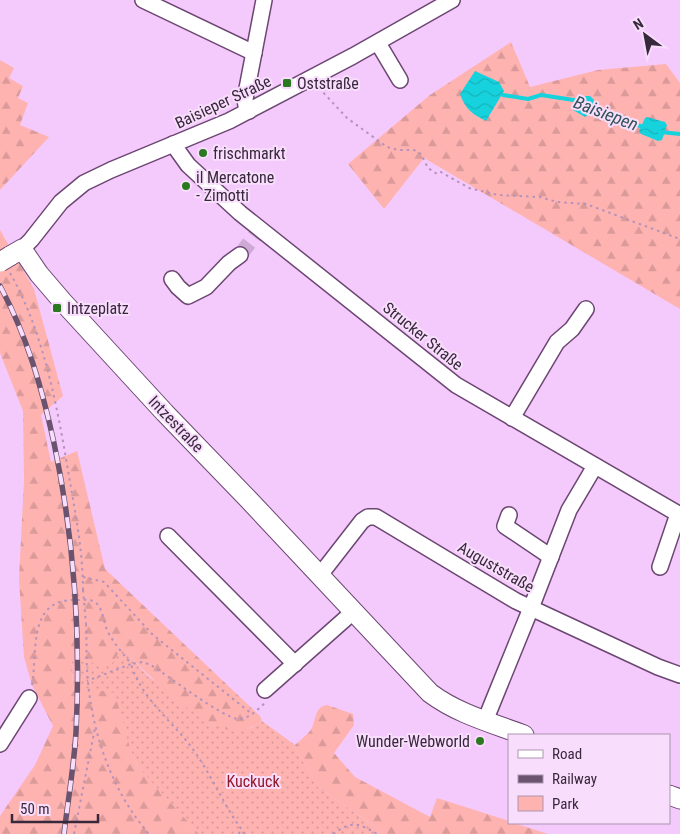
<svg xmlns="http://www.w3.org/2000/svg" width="680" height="834" viewBox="0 0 680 834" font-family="'Roboto Condensed',sans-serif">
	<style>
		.green { fill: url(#green-dots) }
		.forest { fill: url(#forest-firs) }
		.water { fill: url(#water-waves) }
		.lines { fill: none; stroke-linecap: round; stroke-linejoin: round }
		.stream { stroke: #16d2dc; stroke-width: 4 }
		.minor-tunnel { stroke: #cea9d5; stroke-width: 15; stroke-dasharray: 15 8; stroke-linecap: butt }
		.minor-casing { stroke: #6c4772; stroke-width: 18 }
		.major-casing { stroke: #6c4772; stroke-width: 21 }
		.path { stroke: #b492ba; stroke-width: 2; stroke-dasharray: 2.5 4; stroke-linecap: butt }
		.minor { stroke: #fff; stroke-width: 15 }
		.major { stroke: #fff; stroke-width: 19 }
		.rail-casing { stroke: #6a536e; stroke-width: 5.5 }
		.rail { stroke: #f8defc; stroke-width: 4; stroke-dasharray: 11; stroke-linecap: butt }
		.major-bridge-casing { stroke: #6c4772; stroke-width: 21; stroke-linecap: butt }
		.path-bridge { stroke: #b492ba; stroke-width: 2; stroke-dasharray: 2.5 4; stroke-linecap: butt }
		.major-bridge { stroke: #fff; stroke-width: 19 }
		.poi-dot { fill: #2a7820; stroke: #f8defc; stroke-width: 2 }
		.labels { text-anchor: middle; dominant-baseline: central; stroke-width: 4; stroke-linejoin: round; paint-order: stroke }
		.poi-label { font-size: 16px; fill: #38283b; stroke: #f8defc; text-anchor: start }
		.street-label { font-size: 16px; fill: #38283b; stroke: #f8defc }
		.park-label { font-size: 16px; fill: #931927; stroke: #f8defc }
		.water-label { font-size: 18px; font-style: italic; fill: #335456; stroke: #f8defc }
	</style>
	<defs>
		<pattern id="green-dots" width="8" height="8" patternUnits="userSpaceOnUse" patternTransform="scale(1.25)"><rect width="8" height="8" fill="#feb3b1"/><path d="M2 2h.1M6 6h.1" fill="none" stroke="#da9a99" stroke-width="1.8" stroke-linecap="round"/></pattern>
		<pattern id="forest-firs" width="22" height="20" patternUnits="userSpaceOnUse" patternTransform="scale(1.25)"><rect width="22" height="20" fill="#feb3b1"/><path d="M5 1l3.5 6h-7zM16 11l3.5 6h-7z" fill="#da9a99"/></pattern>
		<pattern id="water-waves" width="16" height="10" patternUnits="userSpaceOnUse" patternTransform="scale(1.25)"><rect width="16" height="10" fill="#16d2dc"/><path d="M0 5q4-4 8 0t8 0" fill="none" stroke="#15b4be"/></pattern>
	</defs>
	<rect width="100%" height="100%" fill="#f4c9fc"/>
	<polygon class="green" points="122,648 148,676 213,724 235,731 251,728 262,721 295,745 296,749 318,787 377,828 382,834 199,834 150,781 139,768 131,752 73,686 72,659 111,664"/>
	<g class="forest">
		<polygon points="511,42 530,87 598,70 666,64 680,83 680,309 424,158 384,209 348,164 430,95"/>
		<polygon points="0,60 14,68 9,78 23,86 18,98 28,103 20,125 49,137 0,190"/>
		<path d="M0 230 34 289 63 396 41 415 51 462 77 451 105 569 260 716 262 721C253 727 244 732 233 731 199 725 145 673 122 648L111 665 72 660 73 686 115 693 131 752 139 768 199 834H0V816L35 765 53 726 32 685 24 657 19 579 24 480 23 411 0 353Z"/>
		<path d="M327 705 353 714 354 725 334 753 355 777 430 817 437 798 509 821V823H514L548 834H382L377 828 318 787 296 749 295 745C300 740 306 736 310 731 317 722 313 707 327 705Z"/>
	</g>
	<g class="water">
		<path d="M475 71 499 82 504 91 486 121C471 113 466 110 460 94Z"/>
		<polygon points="579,96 590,96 594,100 590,113 585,117 573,110"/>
		<polygon points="647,117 665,122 667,125 662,140 658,141 641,134 639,131 645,118"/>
	</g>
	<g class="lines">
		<g class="stream">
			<polyline points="503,95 528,99 541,95 580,101"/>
			<polyline points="588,106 620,121"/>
			<polyline points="627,122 644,127"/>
			<polyline points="660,132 680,134"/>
		</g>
		<polyline class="minor-tunnel" points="240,255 260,229"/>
		<defs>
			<g id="minor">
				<polyline points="143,0 254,53"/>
				<polyline points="378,43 400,80"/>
				<polyline points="249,111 246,106 245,99 264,0"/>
				<polyline points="173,144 188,165 240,213 456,385 680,515"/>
				<polyline points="22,249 31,240 61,202 84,183 111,170 229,121 353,56 452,0"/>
				<polyline points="172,279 178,287 188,296 206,287 229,263 240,255"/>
				<polyline points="512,418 557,342 572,329 586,309"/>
				<polyline points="509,515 505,526 551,557"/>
				<polyline points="168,536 295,664"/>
				<polyline points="660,567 678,514"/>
				<polyline points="320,575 362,521 368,517 376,517 516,601 658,667 680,675"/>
				<polyline points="265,690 353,612"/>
				<polyline points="485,721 531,608 569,510 595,466"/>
				<polyline points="0,744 29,698"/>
			</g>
			<g id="major">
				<path d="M10 256 22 249 39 274 63 302 165 413 249 500 430 693C458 714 492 723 524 735"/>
				<polyline points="669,795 680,799"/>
			</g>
		</defs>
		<use href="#minor" class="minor-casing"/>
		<use href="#major" class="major-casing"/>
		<g class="path">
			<polyline points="319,88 347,118 387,147 398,150 414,150 421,154 428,168 437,174 441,172 469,188 498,195 540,197 557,202 586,204 680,239"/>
			<path d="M10 273C46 336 59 417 71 488 77 522 83 556 83 590"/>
			<polyline points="83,577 104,582 153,635 252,714"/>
			<path d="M86 624C87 644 86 663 88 682 93 736 113 793 149 834"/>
			<path d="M32 685C38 650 27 598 77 600 84 600 93 598 98 605 103 611 104 623 107 630 113 643 123 653 131 664L87 681"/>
			<polyline points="74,834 95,728"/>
			<polyline points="239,834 240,827"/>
			<path d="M245 834C224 807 212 775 192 748 172 721 141 698 131 664L142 662 151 665C167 675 223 718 238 719 249 719 257 710 265 703"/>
			<path d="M333 834C352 821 357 822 377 834"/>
		</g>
		<use href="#minor" class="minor"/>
		<use href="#major" class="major"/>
		<defs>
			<path id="rail" d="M0 286C27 336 42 388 54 443 74 538 81 635 76 732 74 766 68 800 64 834"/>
		</defs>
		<use href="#rail" class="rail-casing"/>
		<use href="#rail" class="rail"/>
		<defs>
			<polyline id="major-bridge" points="0,262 10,256"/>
		</defs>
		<use href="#major-bridge" class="major-bridge-casing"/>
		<polyline class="path-bridge" points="83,590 86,624"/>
		<use href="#major-bridge" class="major-bridge"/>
	</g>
	<g class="poi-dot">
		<rect x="282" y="78" width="10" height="10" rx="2.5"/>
		<circle cx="203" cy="153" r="5"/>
		<circle cx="186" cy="186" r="5"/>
		<rect x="52" y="303" width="10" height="10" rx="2.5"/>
		<circle cx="480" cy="741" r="5"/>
	</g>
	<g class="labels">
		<g class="poi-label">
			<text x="297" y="83">Oststraße</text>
			<text x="213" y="153">frischmarkt</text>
			<text x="196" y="177">il Mercatone<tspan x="196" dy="18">- Zimotti</tspan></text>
			<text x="67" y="308">Intzeplatz</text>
			<text x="470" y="741" text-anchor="end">Wunder-Webworld</text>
		</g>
		<g class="street-label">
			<text transform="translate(223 102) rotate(-25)">Baisieper Straße</text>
			<text transform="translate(423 336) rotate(39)">Strucker Straße</text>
			<text transform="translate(176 424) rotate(46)">Intzestraße</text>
			<text transform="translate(496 567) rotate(30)">Auguststraße</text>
		</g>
		<g class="park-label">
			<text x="253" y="781">Kuckuck</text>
		</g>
		<g class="water-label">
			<text transform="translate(606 113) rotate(21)">Baisiepen</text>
		</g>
	</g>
	<rect x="508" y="734" width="162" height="90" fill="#f8defc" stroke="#ab95af"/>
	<rect x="518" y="750" width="25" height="8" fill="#ffffff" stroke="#ab95af"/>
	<text x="552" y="759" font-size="15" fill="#38283b">Road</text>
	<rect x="518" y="775" width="25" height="8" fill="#6a536e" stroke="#ab95af"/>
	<text x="552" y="784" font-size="15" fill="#38283b">Railway</text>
	<rect x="518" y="796" width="25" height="15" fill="#feb3b1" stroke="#ab95af"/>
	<text x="552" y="809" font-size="15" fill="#38283b">Park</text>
	<g transform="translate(645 35) rotate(328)" stroke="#f8defc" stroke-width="4" paint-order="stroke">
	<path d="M0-4L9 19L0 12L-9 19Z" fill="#38283b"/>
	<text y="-8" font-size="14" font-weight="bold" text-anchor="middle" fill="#38283b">N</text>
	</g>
	<path d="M12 814v8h86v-8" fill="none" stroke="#38283b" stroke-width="2.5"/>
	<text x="20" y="814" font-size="15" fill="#38283b" stroke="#f8defc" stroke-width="4" paint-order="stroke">50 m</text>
</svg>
